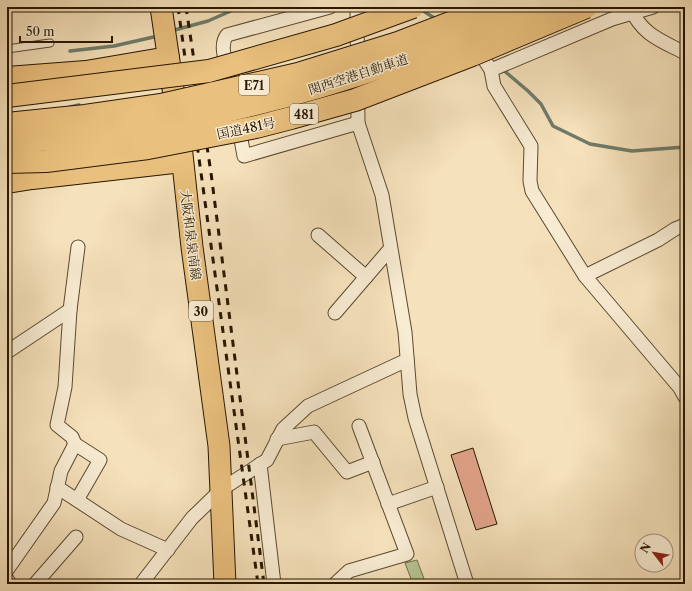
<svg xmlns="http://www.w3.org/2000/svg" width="692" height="591" viewBox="0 0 692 591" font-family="'Libre Caslon Text','Noto Serif JP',serif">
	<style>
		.green { fill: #b7c494; stroke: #706d4a }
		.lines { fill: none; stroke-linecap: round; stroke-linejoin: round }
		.stream { stroke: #6e7b6a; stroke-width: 3.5 }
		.building { fill: #e2a48b; stroke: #281600 }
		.service-casing { stroke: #5b492f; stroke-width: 9 }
		.minor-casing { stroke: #5b492f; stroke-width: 15 }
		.primary-casing { stroke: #281600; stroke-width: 23 }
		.trunk-casing { stroke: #281600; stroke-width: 24 }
		.service { stroke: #f8ecd3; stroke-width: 7 }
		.minor { stroke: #f8ecd3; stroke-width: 13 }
		.primary { stroke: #eac07e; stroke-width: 21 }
		.trunk { stroke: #eac07e; stroke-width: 22 }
		.rail { stroke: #281600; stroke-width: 3; stroke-dasharray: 7 7; stroke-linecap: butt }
		.trunk-bridge-casing { stroke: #281600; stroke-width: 24; stroke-linecap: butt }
		.motorway-bridge-casing { stroke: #281600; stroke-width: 24; stroke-linecap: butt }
		.trunk-bridge { stroke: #eac07e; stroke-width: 22 }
		.motorway-bridge { stroke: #eac07e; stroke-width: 22 }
		.labels { text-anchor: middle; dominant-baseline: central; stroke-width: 3; stroke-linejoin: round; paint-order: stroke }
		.shield { fill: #f8ecd3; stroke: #66563f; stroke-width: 1 }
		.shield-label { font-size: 12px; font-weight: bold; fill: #281600 }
		.street-label { font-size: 13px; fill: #281600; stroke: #f8ecd3 }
	</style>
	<rect width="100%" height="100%" fill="#f5e1bb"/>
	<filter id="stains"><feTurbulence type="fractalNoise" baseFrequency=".005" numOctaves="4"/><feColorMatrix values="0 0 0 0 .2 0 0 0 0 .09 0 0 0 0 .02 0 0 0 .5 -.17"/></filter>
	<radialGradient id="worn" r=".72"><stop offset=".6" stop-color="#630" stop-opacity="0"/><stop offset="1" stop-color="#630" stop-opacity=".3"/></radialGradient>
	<polygon class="green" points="417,560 426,584 413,584 405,563"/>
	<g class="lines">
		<g class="stream">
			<polyline points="420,9 436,19"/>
			<polyline points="171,31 208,21 240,7"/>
			<polyline points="70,51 114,46 158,36"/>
			<polyline points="502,69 528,91 541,104 553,126 590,144 632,151 685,147"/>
			<polyline points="70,107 79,105"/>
		</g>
	</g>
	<polygon class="building" points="473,448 497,524 476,530 451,455"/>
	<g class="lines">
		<defs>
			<polyline id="service" points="7,49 50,43"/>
			<g id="minor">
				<polyline points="357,7 358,123 382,195 405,332 410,394 415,418 467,584"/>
				<polyline points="450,7 462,26"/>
				<path d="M630 7C642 35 660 40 685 53"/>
				<polyline points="476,47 491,70 494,86 531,146 530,181 532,191 585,276 680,388 685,397"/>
				<polyline points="491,70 612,19 653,7"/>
				<path d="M228 73C226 61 219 45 227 35L330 7"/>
				<polyline points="238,123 244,156 358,123"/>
				<polyline points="318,235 366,277"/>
				<polyline points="585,276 658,240 675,229 685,225"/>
				<polyline points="335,313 390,249"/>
				<polyline points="7,352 70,310"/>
				<polyline points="277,439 314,432 347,472 373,462"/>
				<polyline points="260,464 274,584"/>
				<polyline points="57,487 121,529 168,550"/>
				<polyline points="77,500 100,460 75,444 72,437 57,425 65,387 70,310 78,247"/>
				<polyline points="388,504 437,487"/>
				<polyline points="7,570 54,503 61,471 75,444"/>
				<polyline points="7,579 10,584"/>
				<polyline points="35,584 76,537"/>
				<polyline points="141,584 192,518 222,489 267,460 283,429 308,406 407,360"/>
				<polyline points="335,584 349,571 407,554 359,426"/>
			</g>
			<polyline id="primary" points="161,7 180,136 192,247 219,446 225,584"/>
			<g id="trunk">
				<polyline points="7,78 86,72 168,58"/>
				<polyline points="7,182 32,178 182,161"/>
			</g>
		</defs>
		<use href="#service" class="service-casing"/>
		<use href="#minor" class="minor-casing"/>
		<use href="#primary" class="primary-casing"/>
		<use href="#trunk" class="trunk-casing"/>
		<use href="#service" class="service"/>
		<use href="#minor" class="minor"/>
		<use href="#primary" class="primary"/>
		<use href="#trunk" class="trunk"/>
		<g class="rail">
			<polyline points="178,7 258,584"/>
			<polyline points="186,7 211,173 264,584"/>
		</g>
		<defs>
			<g id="trunk-bridge">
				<polyline points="7,96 209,71 336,35 413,7"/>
				<polyline points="7,162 46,161 148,148 256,127 291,118 355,100 472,55 586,7"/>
			</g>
			<g id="motorway-bridge">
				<polyline points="7,124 85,116 161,105 298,74 398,43 492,7"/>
				<path d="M7 142C139 135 269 106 393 63 442 47 489 26 537 7"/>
			</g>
		</defs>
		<use href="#trunk-bridge" class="trunk-bridge-casing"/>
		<use href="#motorway-bridge" class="motorway-bridge-casing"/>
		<use href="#trunk-bridge" class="trunk-bridge"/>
		<use href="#motorway-bridge" class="motorway-bridge"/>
	</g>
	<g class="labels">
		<g class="shield">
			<rect x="239" y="75" width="30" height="20" rx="3"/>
			<rect x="290" y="104" width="28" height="20" rx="3"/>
			<rect x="189" y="301" width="24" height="20" rx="3"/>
		</g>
		<g class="shield-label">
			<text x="254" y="85">E71</text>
			<text x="304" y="114">481</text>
			<text x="201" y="311">30</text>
		</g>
		<g class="street-label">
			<text transform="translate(358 74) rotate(-18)">関西空港自動車道</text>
			<text transform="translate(246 128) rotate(-12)">国道481号</text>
			<text transform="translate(191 235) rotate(83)">大阪和泉泉南線</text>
		</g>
	</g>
	<rect width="692" height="591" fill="none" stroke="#f5e1bb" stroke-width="24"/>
	<rect x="8" y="8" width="676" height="575" fill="none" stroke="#281600" stroke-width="2"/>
	<rect x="12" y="12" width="668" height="567" fill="none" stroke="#281600"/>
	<g transform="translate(654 553) rotate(301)"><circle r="19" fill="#f8ecd3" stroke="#a5967f"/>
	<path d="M0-3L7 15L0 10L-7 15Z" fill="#8f2418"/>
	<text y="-6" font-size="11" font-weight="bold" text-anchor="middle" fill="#281600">N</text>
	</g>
	<path d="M20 36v6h92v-6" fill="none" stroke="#281600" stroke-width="2"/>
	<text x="26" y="36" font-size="12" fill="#281600" stroke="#f8ecd3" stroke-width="3" paint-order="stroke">50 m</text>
	<rect width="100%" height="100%" filter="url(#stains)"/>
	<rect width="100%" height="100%" fill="url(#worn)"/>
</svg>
